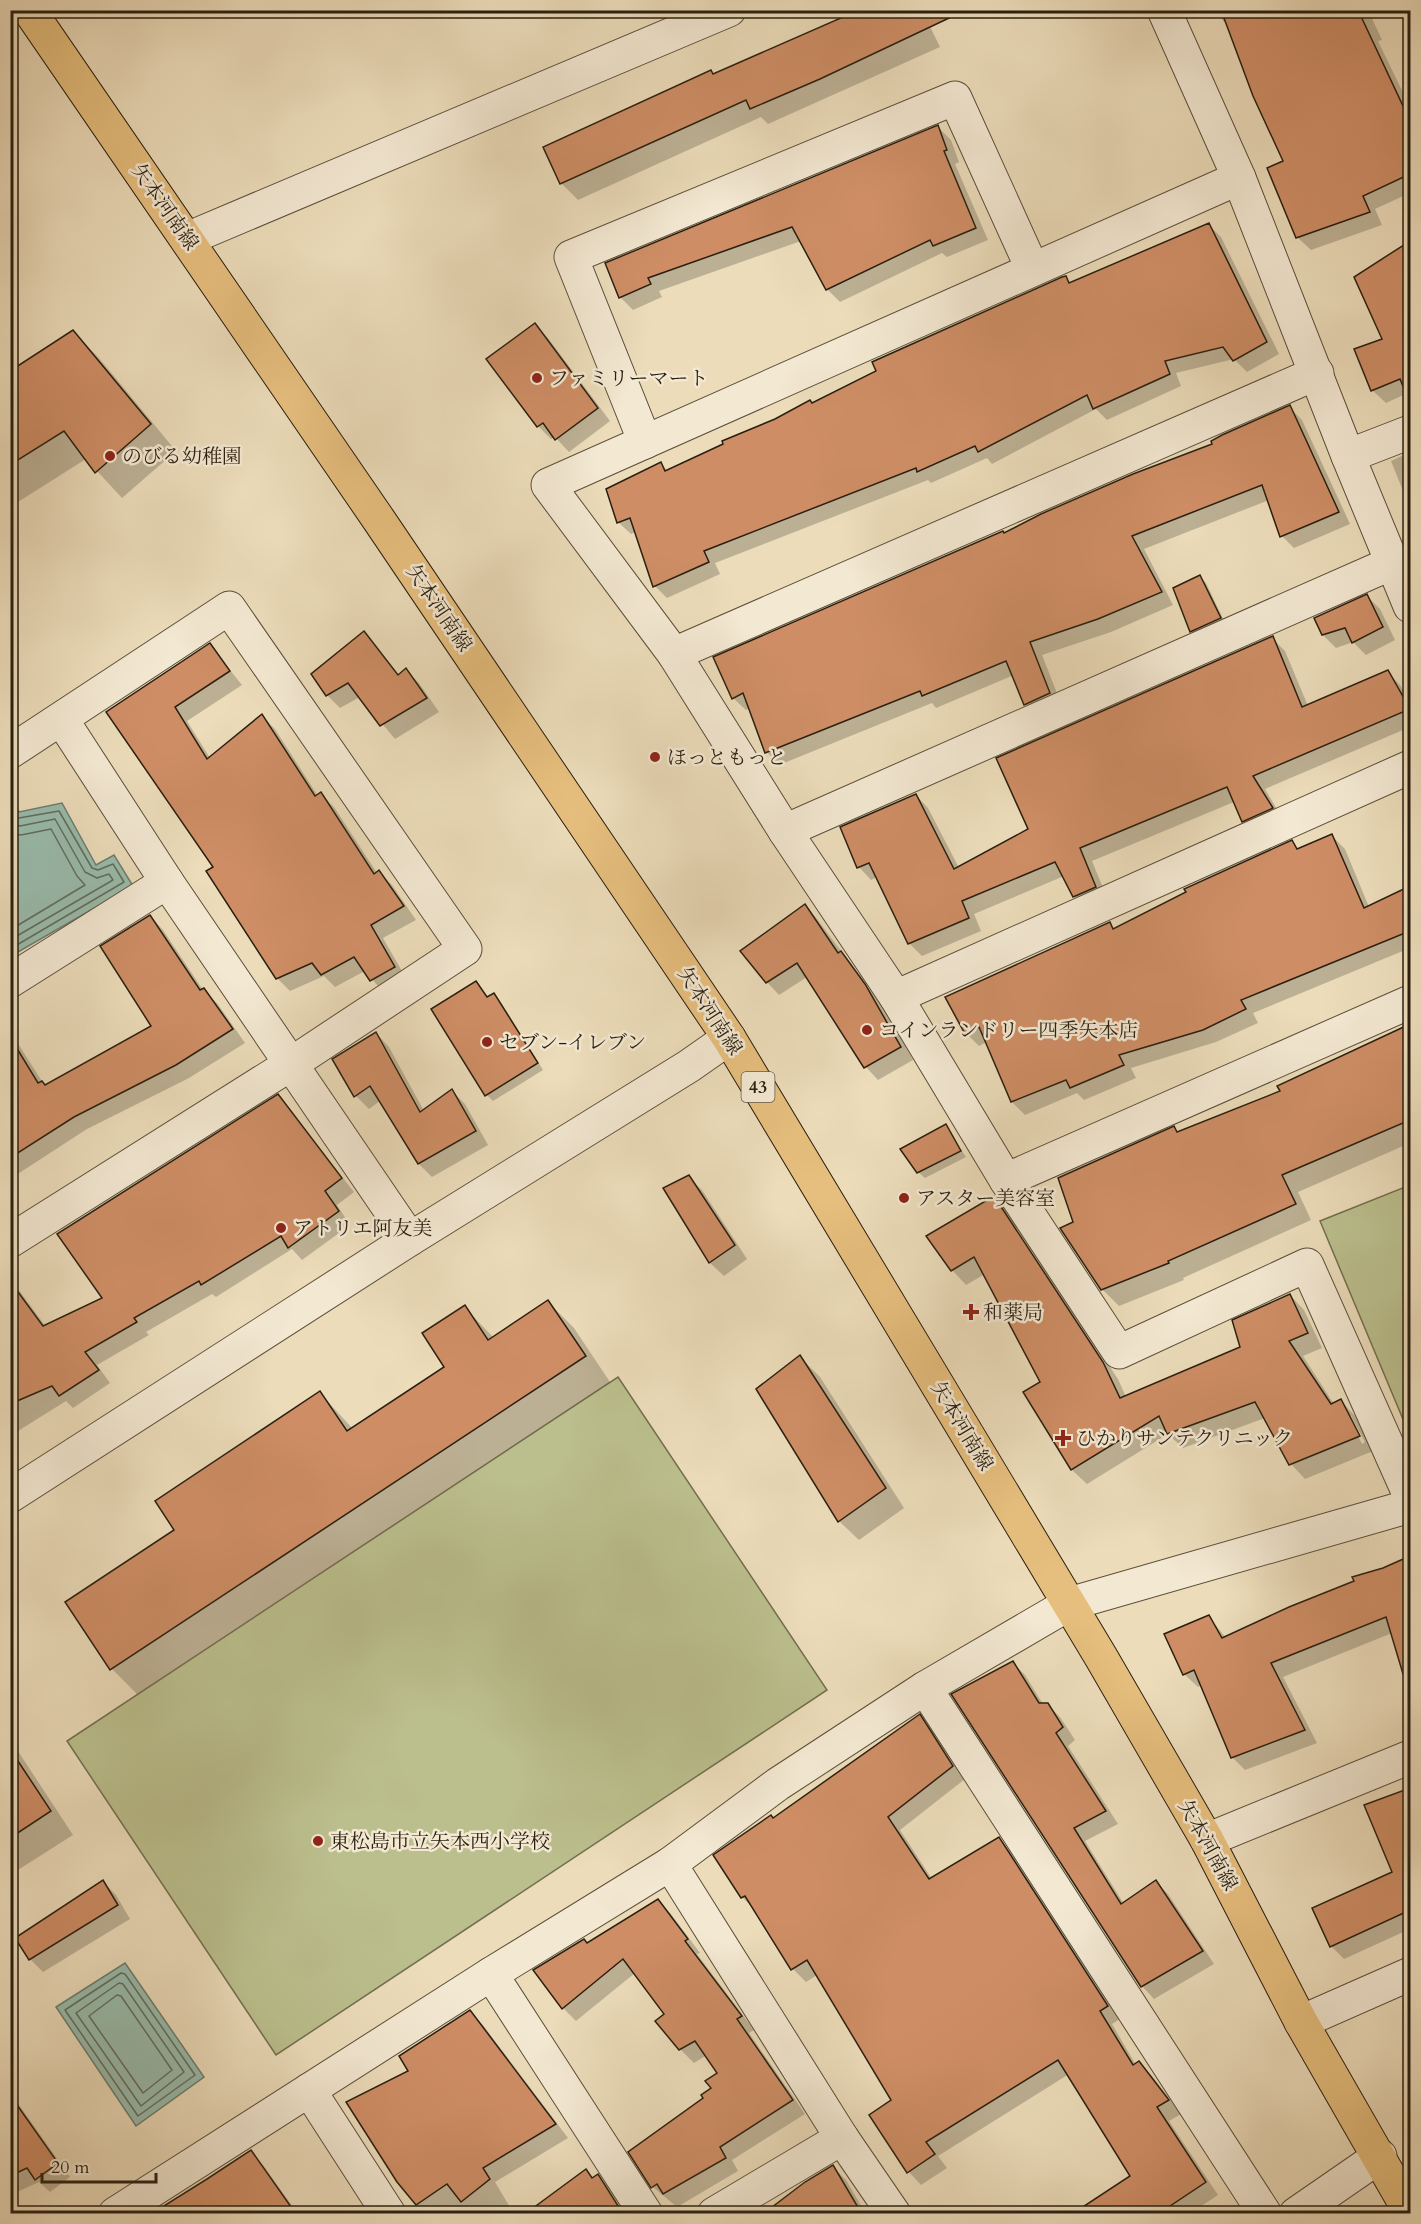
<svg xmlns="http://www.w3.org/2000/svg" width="1421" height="2224" viewBox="0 0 1421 2224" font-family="Cardo,'Noto Serif JP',serif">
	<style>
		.green { fill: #bbbf8d; stroke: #726f4e; stroke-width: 1.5 }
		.water { fill: #99bcad; stroke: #6c7d6e; stroke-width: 1.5 }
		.shadow { fill: #0003; fill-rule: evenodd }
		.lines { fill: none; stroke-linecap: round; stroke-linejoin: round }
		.shore { stroke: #616e5e; stroke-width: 1.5 }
		.building { fill: #ce8d65; stroke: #291f10; stroke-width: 1.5 }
		.minor-casing { stroke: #5a4e3a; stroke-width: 35 }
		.tertiary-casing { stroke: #5a4e3a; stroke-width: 35 }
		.primary-casing { stroke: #291f10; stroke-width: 35 }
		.minor { stroke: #f3e8d2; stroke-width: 33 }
		.tertiary { stroke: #f3e8d2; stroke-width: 33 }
		.primary { stroke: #e6be7d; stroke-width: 33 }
		.poi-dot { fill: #8f2418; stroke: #f3e8d2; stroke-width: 2 }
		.labels { text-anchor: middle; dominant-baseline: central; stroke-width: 5; stroke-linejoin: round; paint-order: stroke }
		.shield { fill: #f3e8d2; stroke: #665b4a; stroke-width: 1.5 }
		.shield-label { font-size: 18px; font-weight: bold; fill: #291f10 }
		.street-label { font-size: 20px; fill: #291f10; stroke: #f3e8d2 }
		.poi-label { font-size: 20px; fill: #291f10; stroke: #f3e8d2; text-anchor: start }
	</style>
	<rect width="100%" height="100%" fill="#ecdcba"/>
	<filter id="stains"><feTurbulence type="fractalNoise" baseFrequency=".00333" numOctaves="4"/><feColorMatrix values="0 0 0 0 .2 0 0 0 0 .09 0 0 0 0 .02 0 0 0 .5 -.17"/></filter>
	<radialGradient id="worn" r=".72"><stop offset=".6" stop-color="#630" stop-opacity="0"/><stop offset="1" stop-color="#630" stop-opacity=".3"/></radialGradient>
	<g class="green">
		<polygon points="1410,1185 1410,1436 1320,1221"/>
		<polygon points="618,1377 827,1690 276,2055 67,1741"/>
	</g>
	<g class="water">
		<polygon points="10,799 19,812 62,803 96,865 114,855 133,886 11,956"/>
		<polygon points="125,1963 204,2077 136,2126 56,2007"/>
	</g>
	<g class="shadow">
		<polygon points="922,10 940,47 768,124 761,117 578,200 561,183 714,75"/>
		<polygon points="1215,10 1368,10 1382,40 1378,41 1410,107 1410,193 1375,209 1382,225 1311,250 1297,237 1285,162 1230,30"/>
		<polygon points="938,127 951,140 959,162 955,164 988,240 947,257 942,253 840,302 827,289 801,241 659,291 662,297 633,310 620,297 607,264"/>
		<polygon points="1209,225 1221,237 1279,354 1247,372 1234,359 1176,373 1181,386 1107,420 1096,409 992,464 987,458 931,483 928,480 715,563 720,574 667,598 655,586 636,532 631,534 618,522 661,464 668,471 813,404 1065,278 1071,283"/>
		<polygon points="1410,243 1410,392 1386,403 1372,390 1384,340 1356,277"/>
		<polygon points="535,325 548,338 610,421 569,452 555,437 551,439 538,426"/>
		<polygon points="73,332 99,358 176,451 122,498 86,459 10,507 10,373"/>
		<polygon points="1289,407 1302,420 1350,524 1294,548 1282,536 1269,500 1144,549 1173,605 1111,632 1042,655 1062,706 1038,717 1025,704 1014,675 936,708 932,703 779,765 767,752 750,708 746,710 733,698 1005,535 1214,445"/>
		<polygon points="1410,452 1410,508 1391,461"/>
		<polygon points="1200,577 1206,583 1226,625 1197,637 1191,631"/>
		<polygon points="1367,596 1380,609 1395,640 1366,655 1353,642 1336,648 1323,635"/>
		<polygon points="364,633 399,675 406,670 419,683 439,712 395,739 360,697 340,708 327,695"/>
		<polygon points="1272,638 1285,651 1308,706 1387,672 1400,685 1410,703 1410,727 1265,789 1284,821 1256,834 1243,821 1234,802 1092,861 1108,900 1087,909 1074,896 1064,876 974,914 981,931 922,956 909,943 877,877 871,880 859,867 916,795 928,808 959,868 1030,829"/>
		<polygon points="210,645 242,685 187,721 210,758 262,716 275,729 318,796 321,794 334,807 377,873 379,872 392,885 416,920 383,938 407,980 384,993 365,971 335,987 324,976 290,991 277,978 215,867 108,712"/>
		<polygon points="1410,802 1410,819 1405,805"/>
		<polygon points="1332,836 1345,849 1369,907 1410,887 1410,948 1253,1013 1258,1023 1216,1042 1131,1068 1136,1078 1084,1100 1077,1093 1025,1115 1012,1102 987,1042 979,1046 966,1033 1109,924 1115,930 1292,842 1299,850"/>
		<polygon points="805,906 817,919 886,1011 913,1060 878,1080 866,1067 807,977 779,995 767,982"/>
		<polygon points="150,916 163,930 203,990 217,1003 245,1043 189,1078 87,1129 10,1179 10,1031 45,1086 154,1027"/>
		<polygon points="476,983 488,998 494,994 500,1001 543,1070 493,1101 487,1095"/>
		<polygon points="1410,1025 1410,1143 1298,1192 1311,1220 1183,1278 1184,1280 1119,1306 1102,1289 1075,1223 1174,1128 1179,1133 1282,1092 1279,1087"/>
		<polygon points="376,1033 389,1047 424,1111 452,1091 465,1104 488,1145 432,1177 419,1164 380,1101 369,1109 356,1096 334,1060"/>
		<polygon points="278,1096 354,1192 337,1205 350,1225 302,1260 292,1249 216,1297 212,1294 146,1332 149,1335 97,1365 110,1383 73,1408 66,1401 10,1436 10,1278 46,1327 104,1299"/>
		<polygon points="950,1133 966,1157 925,1178 918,1172"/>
		<polygon points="688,1177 702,1190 747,1259 724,1276 710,1263 665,1189"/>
		<path d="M994 1198 1009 1213 1118 1379 1126 1397 1242 1348 1290 1295 1304 1310 1322 1348 1303 1356 1334 1404 1341 1401 1355 1416 1373 1451 1305 1479 1291 1464 1265 1418 1183 1448 1168 1434 1087 1484 1072 1470 1025 1393 1042 1382 985 1274 966 1285 952 1270ZM1348 1416H1351L1365 1442 1362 1444Z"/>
		<polygon points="548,1302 574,1328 610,1382 137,1694 112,1669 176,1530 320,1393 353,1429 446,1367 464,1307 494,1338"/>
		<polygon points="800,1357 820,1377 904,1508 859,1540 839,1521"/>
		<polygon points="1410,1558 1410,1692 1392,1633 1283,1677 1317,1743 1245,1770 1232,1757 1202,1685 1198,1687 1184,1674 1209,1617 1226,1638"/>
		<polygon points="1013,1663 1025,1675 1043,1704 1047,1704 1060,1717 1075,1740 1068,1746 1118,1824 1085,1841 1124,1904 1156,1882 1168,1894 1214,1964 1154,1999 1142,1986 954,1695"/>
		<polygon points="920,1716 932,1729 965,1779 900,1830 932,1879 999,1839 1012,1852 1120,2019 1112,2024 1136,2065 1139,2063 1152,2076 1181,2114 1169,2121 1218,2195 1195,2210 1197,2214 1075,2214 1132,2176 1069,2074 938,2156 947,2168 921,2185 909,2172 893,2101 817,1975 806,1982 793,1969 755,1910 742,1897 773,1819"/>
		<polygon points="10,1739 73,1835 10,1875"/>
		<polygon points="1410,1790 1410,1929 1344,1959 1331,1946 1394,1873 1366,1806"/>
		<polygon points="103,1882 116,1895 130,1919 43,1972 30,1959"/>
		<polygon points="658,1900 671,1914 700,1953 697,1954 754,2030 749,2033 805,2114 732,2160 738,2171 677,2207 653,2187 630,2152 705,2098 713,2089 719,2073 707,2055 694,2063 680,2049 657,2021 667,2015 635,1973 576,2021 563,2008 588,1944"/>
		<polygon points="470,2012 483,2025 568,2138 495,2182 514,2214 425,2214 398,2182 411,2071"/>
		<polygon points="10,2092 70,2177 50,2192 39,2182 10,2195"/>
		<polygon points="250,2152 263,2165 298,2214 153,2214"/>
		<polygon points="833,2167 846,2180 866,2214 765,2214"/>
		<polygon points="586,2171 594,2179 598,2176 611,2189 626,2214 527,2214"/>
		<polygon points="340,2208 346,2214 331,2214"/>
	</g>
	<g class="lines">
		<g class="shore">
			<polyline points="10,811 19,818 59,811 92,868 98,870 113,864 124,882 10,949"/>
			<polyline points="10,823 20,826 55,819 85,872 97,878 109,874 113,880 10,940"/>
			<polyline points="10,833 21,835 51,829 77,876 85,885 10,930"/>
			<polygon points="121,1973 125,1974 195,2075 138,2116 65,2010"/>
			<polygon points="119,1983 123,1984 184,2072 141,2106 76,2013"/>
			<polygon points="117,1995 121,1996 172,2070 143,2093 89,2016"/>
		</g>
	</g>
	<g class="building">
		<polygon points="859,10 966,10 820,79 750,109 746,100 560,184 543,147 711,70 713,74"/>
		<polygon points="1221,10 1358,10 1410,121 1410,174 1363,196 1370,212 1296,238 1267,168 1283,161 1253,96"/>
		<polygon points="938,125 947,150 944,151 976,228 933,246 930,240 826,290 792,227 648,278 651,284 619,298 605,263"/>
		<polygon points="1209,223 1267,342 1233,361 1223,347 1165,361 1170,374 1093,409 1087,395 978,452 975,446 917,472 916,468 704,551 709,562 653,587 630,518 617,523 606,489 661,462 665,471 723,444 722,441 775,419 810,400 812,403 876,371 872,362 1062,277 1066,276 1069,283"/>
		<polygon points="1410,241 1410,403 1400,379 1371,391 1354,349 1382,339 1354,277"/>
		<polygon points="535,323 598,408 555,440 543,423 537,427 486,359"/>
		<polygon points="73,330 151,424 95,473 64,431 10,465 10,371"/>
		<polygon points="1290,405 1339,512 1280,537 1262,485 1132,536 1162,592 1098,619 1030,642 1050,693 1024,705 1006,661 922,696 920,691 765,753 743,693 732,699 713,657 1003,531 1004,533 1041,514 1133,474 1212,444 1211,441 1222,435"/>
		<polygon points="1200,575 1221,618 1190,632 1173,588"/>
		<polygon points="1367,594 1383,627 1352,643 1345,628 1322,635 1314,618"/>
		<polygon points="364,631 398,675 406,668 427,698 380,726 348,683 326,696 311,674"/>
		<polygon points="1273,636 1302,707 1388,670 1410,709 1253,776 1273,808 1242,822 1227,787 1080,848 1096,887 1073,897 1055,862 962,901 969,918 908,944 869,863 857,868 840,827 916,794 954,869 1028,829 996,758"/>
		<polygon points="210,643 230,671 175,707 207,759 262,714 315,796 321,792 374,874 379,870 404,906 371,925 395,967 370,981 354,957 321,975 312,963 276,979 206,871 213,867 106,712"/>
		<polygon points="1332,834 1364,908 1410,886 1410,931 1241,1000 1246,1009 1203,1030 1119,1055 1124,1065 1070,1088 1066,1080 1011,1102 979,1027 965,1034 945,997 1110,922 1113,929 1186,892 1184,889 1292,840 1297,849"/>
		<polygon points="805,904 838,953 841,951 865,984 901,1047 864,1068 797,963 766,983 740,951"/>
		<polygon points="150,915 200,990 204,988 233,1029 176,1065 74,1117 10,1158 10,1037 38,1083 42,1081 45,1085 151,1026 100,946"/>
		<polygon points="476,981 487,997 494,993 538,1063 485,1096 431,1009"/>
		<polygon points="1410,1024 1410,1120 1282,1175 1296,1204 1168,1261 1169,1263 1101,1290 1060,1228 1073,1222 1058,1178 1174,1126 1177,1132 1280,1091 1277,1086"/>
		<polygon points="376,1032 420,1112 452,1089 476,1131 418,1164 370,1086 354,1097 332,1059"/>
		<polygon points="278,1094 342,1178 325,1191 339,1211 288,1248 281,1236 201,1285 199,1281 134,1318 137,1322 85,1352 99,1370 59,1396 52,1386 10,1404 10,1281 43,1326 102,1298 57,1234"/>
		<polygon points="946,1124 961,1151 917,1173 900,1149"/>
		<polygon points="689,1175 735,1245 709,1263 663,1188"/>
		<polygon points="994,1196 1103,1362 1120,1398 1240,1347 1232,1320 1290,1294 1308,1333 1289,1341 1331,1404 1341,1399 1360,1436 1289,1465 1255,1402 1167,1434 1159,1416 1071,1470 1023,1392 1040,1382 974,1257 951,1271 926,1236"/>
		<polygon points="548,1300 586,1356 110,1670 65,1602 174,1530 155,1501 320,1391 347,1431 444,1367 422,1333 465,1305 488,1340"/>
		<polygon points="800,1355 886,1488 838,1522 756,1389"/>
		<polygon points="1410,1556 1410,1673 1403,1674 1386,1617 1271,1663 1305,1730 1231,1758 1194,1670 1183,1675 1164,1634 1209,1615 1222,1638 1289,1607 1354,1581 1352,1577 1383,1568"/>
		<polygon points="1013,1661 1039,1703 1048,1703 1063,1727 1056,1733 1106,1811 1074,1828 1121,1904 1156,1880 1203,1951 1141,1987 951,1694"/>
		<polygon points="920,1714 953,1766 888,1817 929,1879 999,1837 1108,2006 1100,2011 1133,2065 1139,2061 1169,2100 1157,2107 1206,2182 1158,2214 1072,2214 1130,2176 1058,2060 926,2142 935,2154 907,2173 869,2115 891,2100 807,1960 791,1970 745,1896 741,1898 713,1855 771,1815 773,1818"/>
		<polygon points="10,1749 51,1811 10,1838"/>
		<polygon points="1410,1788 1410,1915 1408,1911 1330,1947 1312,1908 1392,1872 1364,1805"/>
		<polygon points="103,1880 118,1905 29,1960 15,1938"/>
		<polygon points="658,1899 688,1939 685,1941 742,2016 737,2019 793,2100 720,2147 726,2158 663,2194 657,2184 651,2188 628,2152 703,2098 701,2095 711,2088 705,2081 717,2073 695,2041 679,2050 655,2021 664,2014 623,1959 562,2009 533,1970 584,1939 587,1943"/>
		<polygon points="470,2010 556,2124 483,2168 490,2179 461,2202 447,2184 416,2205 397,2182 346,2102 408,2071 399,2056"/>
		<polygon points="10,2095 58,2163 35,2180 27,2168 10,2176"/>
		<polygon points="251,2150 296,2214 151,2214 207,2179"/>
		<polygon points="833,2165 862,2214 763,2214 805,2182"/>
		<polygon points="586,2169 592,2178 598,2174 620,2209 614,2214 525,2214"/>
	</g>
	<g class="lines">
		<defs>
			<g id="minor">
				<polyline points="1164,10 1239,178 1348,456 1410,606"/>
				<polyline points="1239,178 548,485 674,654 785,831 896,997 1006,1180 1119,1352 1307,1265 1410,1496"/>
				<polyline points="645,442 571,257 955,98 1032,268"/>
				<polyline points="1348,456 1410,432"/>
				<polyline points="674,654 1317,373"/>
				<polyline points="62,720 167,882 410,1239"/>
				<polyline points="10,752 229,608 465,949 291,1064 10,1241"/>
				<polyline points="785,831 1392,563"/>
				<polyline points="10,981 167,882"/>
				<polyline points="896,997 1410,767"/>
				<polyline points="1006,1180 1410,1002"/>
				<polyline points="10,1496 410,1239 689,1066 729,1038"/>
				<polyline points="925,1688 1265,2214"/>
				<polyline points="1207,1840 1410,1757"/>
				<polyline points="670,1864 842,2138 894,2214"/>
				<polyline points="491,1974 646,2214"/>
				<polyline points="1301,2022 1410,1974"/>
				<polyline points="309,2090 389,2214"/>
				<polyline points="115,2214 491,1974 670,1864 778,1784 925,1688 1069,1604"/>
				<polyline points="714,2214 842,2138"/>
				<polyline points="1296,2214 1380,2156"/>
			</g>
			<g id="tertiary">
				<polyline points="187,239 729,10"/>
				<polyline points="1069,1604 1410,1506"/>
			</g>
			<polyline id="primary" points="29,10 379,520 729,1038 1101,1657 1207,1840 1301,2022 1410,2212"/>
		</defs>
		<use href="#minor" class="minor-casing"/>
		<use href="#tertiary" class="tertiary-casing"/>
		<use href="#primary" class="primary-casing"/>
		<use href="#minor" class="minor"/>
		<use href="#tertiary" class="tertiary"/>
		<use href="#primary" class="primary"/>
	</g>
	<g class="poi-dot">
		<circle cx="537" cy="378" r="6"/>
		<circle cx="110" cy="456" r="6"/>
		<circle cx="655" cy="757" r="6"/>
		<circle cx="867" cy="1030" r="6"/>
		<circle cx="487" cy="1042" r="6"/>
		<circle cx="904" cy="1198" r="6"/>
		<circle cx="281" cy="1228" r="6"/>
		<path d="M968 1303h6v6h6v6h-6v6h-6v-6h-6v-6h6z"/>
		<path d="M1060 1429h6v6h6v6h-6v6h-6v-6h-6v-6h6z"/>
		<circle cx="318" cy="1841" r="6"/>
	</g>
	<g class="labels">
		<rect class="shield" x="741.5" y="1072" width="33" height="30" rx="4.5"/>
		<g class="shield-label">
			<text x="758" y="1087">43</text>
		</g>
		<g class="street-label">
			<text transform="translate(165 207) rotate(55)">矢本河南線</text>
			<text transform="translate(439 608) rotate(56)">矢本河南線</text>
			<text transform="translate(710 1011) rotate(57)">矢本河南線</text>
			<text transform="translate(962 1426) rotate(59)">矢本河南線</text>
			<text transform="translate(1208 1845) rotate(61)">矢本河南線</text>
		</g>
		<g class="poi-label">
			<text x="549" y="378">ファミリーマート</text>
			<text x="122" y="456">のびる幼稚園</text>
			<text x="667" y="757">ほっともっと</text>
			<text x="879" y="1030">コインランドリー四季矢本店</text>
			<text x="499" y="1042">セブン-イレブン</text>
			<text x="916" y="1198">アスター美容室</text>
			<text x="293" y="1228">アトリエ阿友美</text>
			<text x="983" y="1312">和薬局</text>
			<text x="1076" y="1438">ひかりサンテクリニック</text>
			<text x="330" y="1841">東松島市立矢本西小学校</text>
		</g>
	</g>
	<rect width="1421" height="2224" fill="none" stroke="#ecdcba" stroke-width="36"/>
	<rect x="12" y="12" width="1397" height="2200" fill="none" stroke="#291f10" stroke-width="3"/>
	<rect x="18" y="18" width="1385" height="2188" fill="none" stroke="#291f10" stroke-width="1.5"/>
	<path d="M42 2173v9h114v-9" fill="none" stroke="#291f10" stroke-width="3"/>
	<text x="51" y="2173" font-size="18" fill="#291f10" stroke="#f3e8d2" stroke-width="4.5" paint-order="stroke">20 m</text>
	<rect width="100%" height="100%" filter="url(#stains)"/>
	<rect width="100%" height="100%" fill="url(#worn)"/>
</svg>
